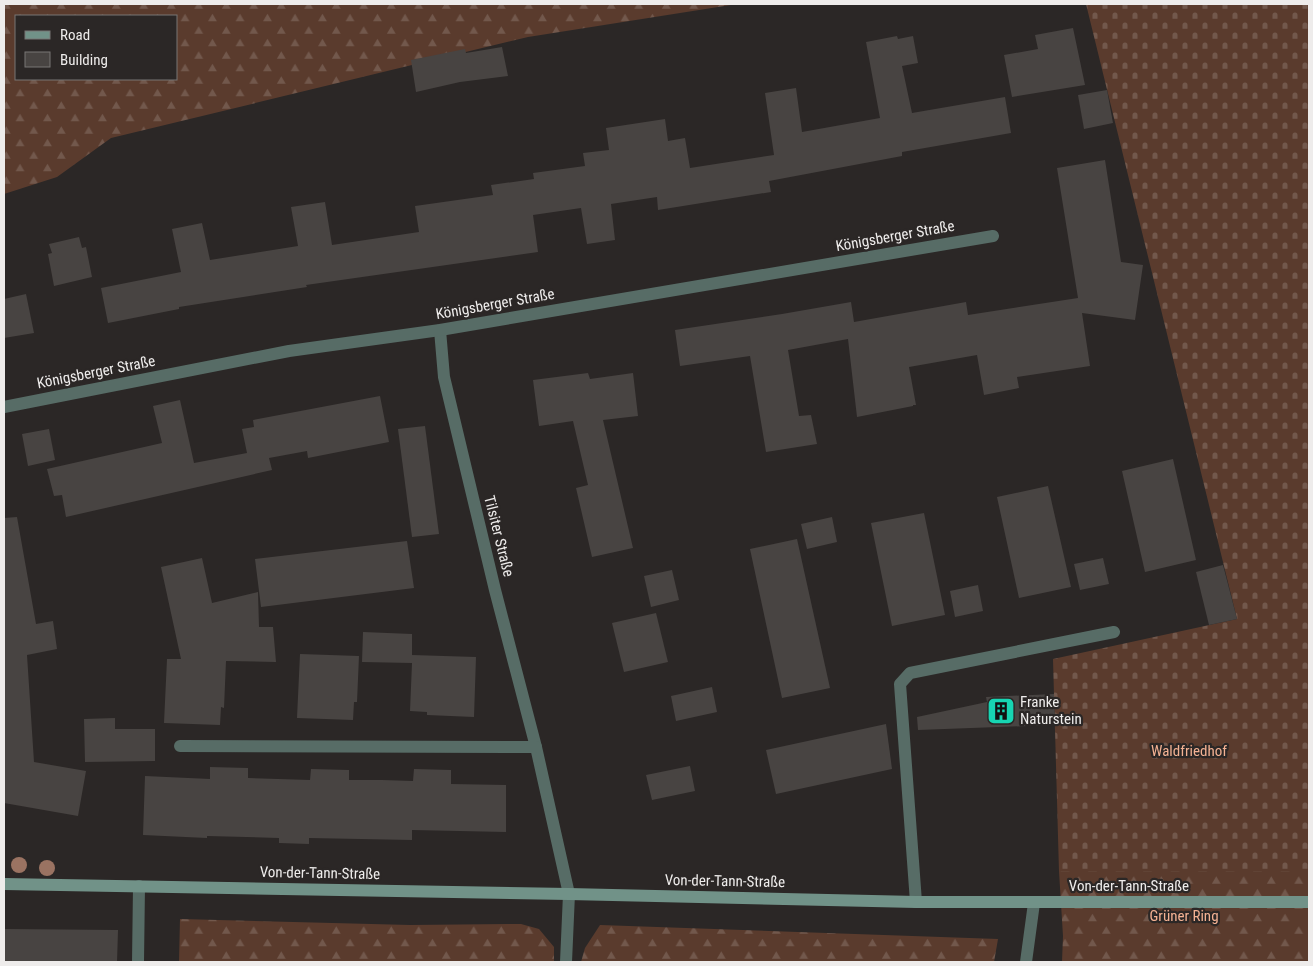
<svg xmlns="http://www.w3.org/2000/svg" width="1313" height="966" viewBox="0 0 1313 966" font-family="'Roboto Condensed',sans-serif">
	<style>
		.forest { fill: url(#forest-firs); fill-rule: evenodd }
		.cemetery { fill: url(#cemetery-stones) }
		.building { fill: #484442 }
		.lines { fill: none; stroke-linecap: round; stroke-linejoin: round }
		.lane { stroke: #576c66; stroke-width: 12 }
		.street { stroke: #576c66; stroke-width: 12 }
		.secondary { stroke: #719288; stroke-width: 12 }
		.tree { fill: #9a7362 }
		.labels { text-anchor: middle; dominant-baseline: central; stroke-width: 4.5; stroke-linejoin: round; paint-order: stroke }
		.street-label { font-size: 15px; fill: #eeeceb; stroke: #2b2726 }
		.poi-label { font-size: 15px; fill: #eeeceb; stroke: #2b2726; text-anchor: start }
		.park-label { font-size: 15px; fill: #f4b293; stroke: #2b2726 }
	</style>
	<defs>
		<pattern id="forest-firs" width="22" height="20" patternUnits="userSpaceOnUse" patternTransform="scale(1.25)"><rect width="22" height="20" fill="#5a3b2d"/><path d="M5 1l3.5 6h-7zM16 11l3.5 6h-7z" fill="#72584c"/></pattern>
		<pattern id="cemetery-stones" width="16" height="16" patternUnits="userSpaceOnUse" patternTransform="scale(1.25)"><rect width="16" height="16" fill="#5a3b2d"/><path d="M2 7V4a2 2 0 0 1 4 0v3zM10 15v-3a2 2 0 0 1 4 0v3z" fill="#72584c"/></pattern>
	</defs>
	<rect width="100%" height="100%" fill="#2b2726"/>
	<g class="forest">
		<path d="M4 4H737L528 37 111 138 57 177 4 194ZM16 16H176V79H16Z"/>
		<polygon points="1059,871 1309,871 1309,962 1062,962 1063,936"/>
		<polygon points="180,919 410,925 521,924 539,929 554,947 554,962 179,962"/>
		<polygon points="600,925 998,939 994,962 581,962 585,948"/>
	</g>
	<polygon class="cemetery" points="1086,4 1309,4 1309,871 1059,871 1053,659 1237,619"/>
	<g class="building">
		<polygon points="1073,28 1085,85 1012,97 1004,55 1038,49 1035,35"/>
		<polygon points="897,36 898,39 913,36 918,63 902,66 912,113 1005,97 1011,133 902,152 902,156 769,181 771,192 658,210 657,197 611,204 615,240 587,244 581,208 533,215 538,252 306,285 307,287 179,307 179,309 108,323 101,288 181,272 172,229 202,223 210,260 298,246 291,207 325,202 332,245 419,232 415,206 493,195 491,185 534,179 533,173 585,166 583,153 609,150 606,128 665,119 668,141 685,138 690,168 774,155 765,93 796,88 802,132 880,118 866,42"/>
		<polygon points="502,47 508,76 460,82 416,92 411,60 465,49 466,53"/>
		<polygon points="1107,90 1113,123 1084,129 1078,95"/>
		<polygon points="1105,160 1121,262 1143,265 1135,320 1082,313 1090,366 1017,377 1019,388 984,395 977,355 909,367 916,405 913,405 913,406 857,417 848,339 788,350 799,416 811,415 817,444 766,452 750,356 680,366 675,330 782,314 851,302 854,322 966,302 968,315 1078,298 1057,168"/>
		<polygon points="79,237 82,248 86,247 92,277 54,286 48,254 52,253 49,244"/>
		<polygon points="26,294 34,333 4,338 4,299"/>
		<polygon points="588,373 590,379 633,373 638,416 603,420 633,548 592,557 576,488 588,485 573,421 539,426 533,380"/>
		<polygon points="380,396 389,442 308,458 307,451 269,458 272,470 66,517 62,495 54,496 47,469 162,443 153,406 180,400 194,463 247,453 242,429 254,427 253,420"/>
		<polygon points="425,426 439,534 412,537 398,429"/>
		<polygon points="49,429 55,460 28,466 22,434"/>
		<polygon points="1173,459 1196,560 1145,572 1122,471"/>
		<polygon points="1048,486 1071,587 1019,598 997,497"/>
		<polygon points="924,513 945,615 892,626 871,523"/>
		<polygon points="17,517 36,624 53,621 57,649 27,655 34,762 86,771 78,816 4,803 4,518"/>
		<polygon points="832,517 837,542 807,549 801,524"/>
		<polygon points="797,539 830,688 782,698 750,549"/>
		<polygon points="407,541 414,588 261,607 255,559"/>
		<polygon points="202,558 212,603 258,592 259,627 273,627 276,662 226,661 224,708 221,707 220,725 164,723 167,659 181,659 161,567"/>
		<polygon points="1103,558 1109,584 1080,590 1074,564"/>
		<polygon points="1223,565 1237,619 1209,625 1196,572"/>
		<polygon points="672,570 679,600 651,607 644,576"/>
		<polygon points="978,585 983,611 955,617 950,591"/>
		<polygon points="656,613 668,662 624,672 612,623"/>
		<polygon points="363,632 412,634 412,663 412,655 476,657 474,717 427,715 427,712 410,711 412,663 362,662"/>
		<polygon points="300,654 359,656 357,702 354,702 353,720 297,718"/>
		<polygon points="712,687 717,712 676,721 671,696"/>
		<polygon points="1054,694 1055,725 918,730 917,717 987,702 986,697"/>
		<polygon points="115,718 115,729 155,729 155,761 85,762 84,719"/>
		<polygon points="886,724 892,769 776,794 766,750"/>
		<polygon points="690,766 695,791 652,800 646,775"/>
		<polygon points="210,767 248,768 248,778 310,780 311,769 349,770 349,780 382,780 413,781 414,769 451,770 451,784 506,785 506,832 412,830 412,840 309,838 309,844 279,843 279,838 207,836 207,838 143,835 145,776 210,779"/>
		<polygon points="4,929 118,930 117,962 4,962"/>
	</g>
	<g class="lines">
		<g class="lane">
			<polyline points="916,902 900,684 910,673 1114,632"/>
			<polyline points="138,962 139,886"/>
		</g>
		<g class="street">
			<polyline points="440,330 444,377 495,590 536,747 569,894 566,962"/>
			<polyline points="4,407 289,351 440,330 993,236"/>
			<polyline points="180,746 536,747"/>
			<polyline points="1026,962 1034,903"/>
		</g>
		<polyline class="secondary" points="4,884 569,894 916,902 1309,902"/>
	</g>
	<g class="tree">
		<circle cx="19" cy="865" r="8"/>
		<circle cx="47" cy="868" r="8"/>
	</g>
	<defs>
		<symbol id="building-square" viewBox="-11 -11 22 22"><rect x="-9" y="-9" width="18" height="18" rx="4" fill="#17d5b2" stroke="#2b2726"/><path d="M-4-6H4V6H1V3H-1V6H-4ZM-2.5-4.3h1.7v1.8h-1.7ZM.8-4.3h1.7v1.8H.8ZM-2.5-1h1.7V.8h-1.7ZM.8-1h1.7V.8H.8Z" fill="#111"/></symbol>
	</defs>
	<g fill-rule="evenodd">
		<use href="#building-square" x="985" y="695" width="32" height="32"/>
	</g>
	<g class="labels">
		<g class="street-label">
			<text transform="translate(895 236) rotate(-10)">Königsberger Straße</text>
			<text transform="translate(495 304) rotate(-10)">Königsberger Straße</text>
			<text transform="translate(96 372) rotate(-11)">Königsberger Straße</text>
			<text transform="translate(499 536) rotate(76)">Tilsiter Straße</text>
			<text transform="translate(320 873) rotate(1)">Von-der-Tann-Straße</text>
			<text transform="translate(725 881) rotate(1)">Von-der-Tann-Straße</text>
			<text x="1129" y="886">Von-der-Tann-Straße</text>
		</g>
		<g class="poi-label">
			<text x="1020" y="702">Franke<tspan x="1020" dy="17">Naturstein</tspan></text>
		</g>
		<g class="park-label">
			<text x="1189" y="751">Waldfriedhof</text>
			<text x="1184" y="916">Grüner Ring</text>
		</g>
	</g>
	<rect width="1313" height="966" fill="none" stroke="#eeeceb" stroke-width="10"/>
	<rect x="15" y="15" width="162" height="65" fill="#2b2726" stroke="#797675"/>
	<rect x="25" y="31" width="25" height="8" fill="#719288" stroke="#797675"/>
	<text x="60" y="40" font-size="15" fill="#eeeceb">Road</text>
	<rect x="25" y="52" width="25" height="15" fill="#484442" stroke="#797675"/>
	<text x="60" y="65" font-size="15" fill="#eeeceb">Building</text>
</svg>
